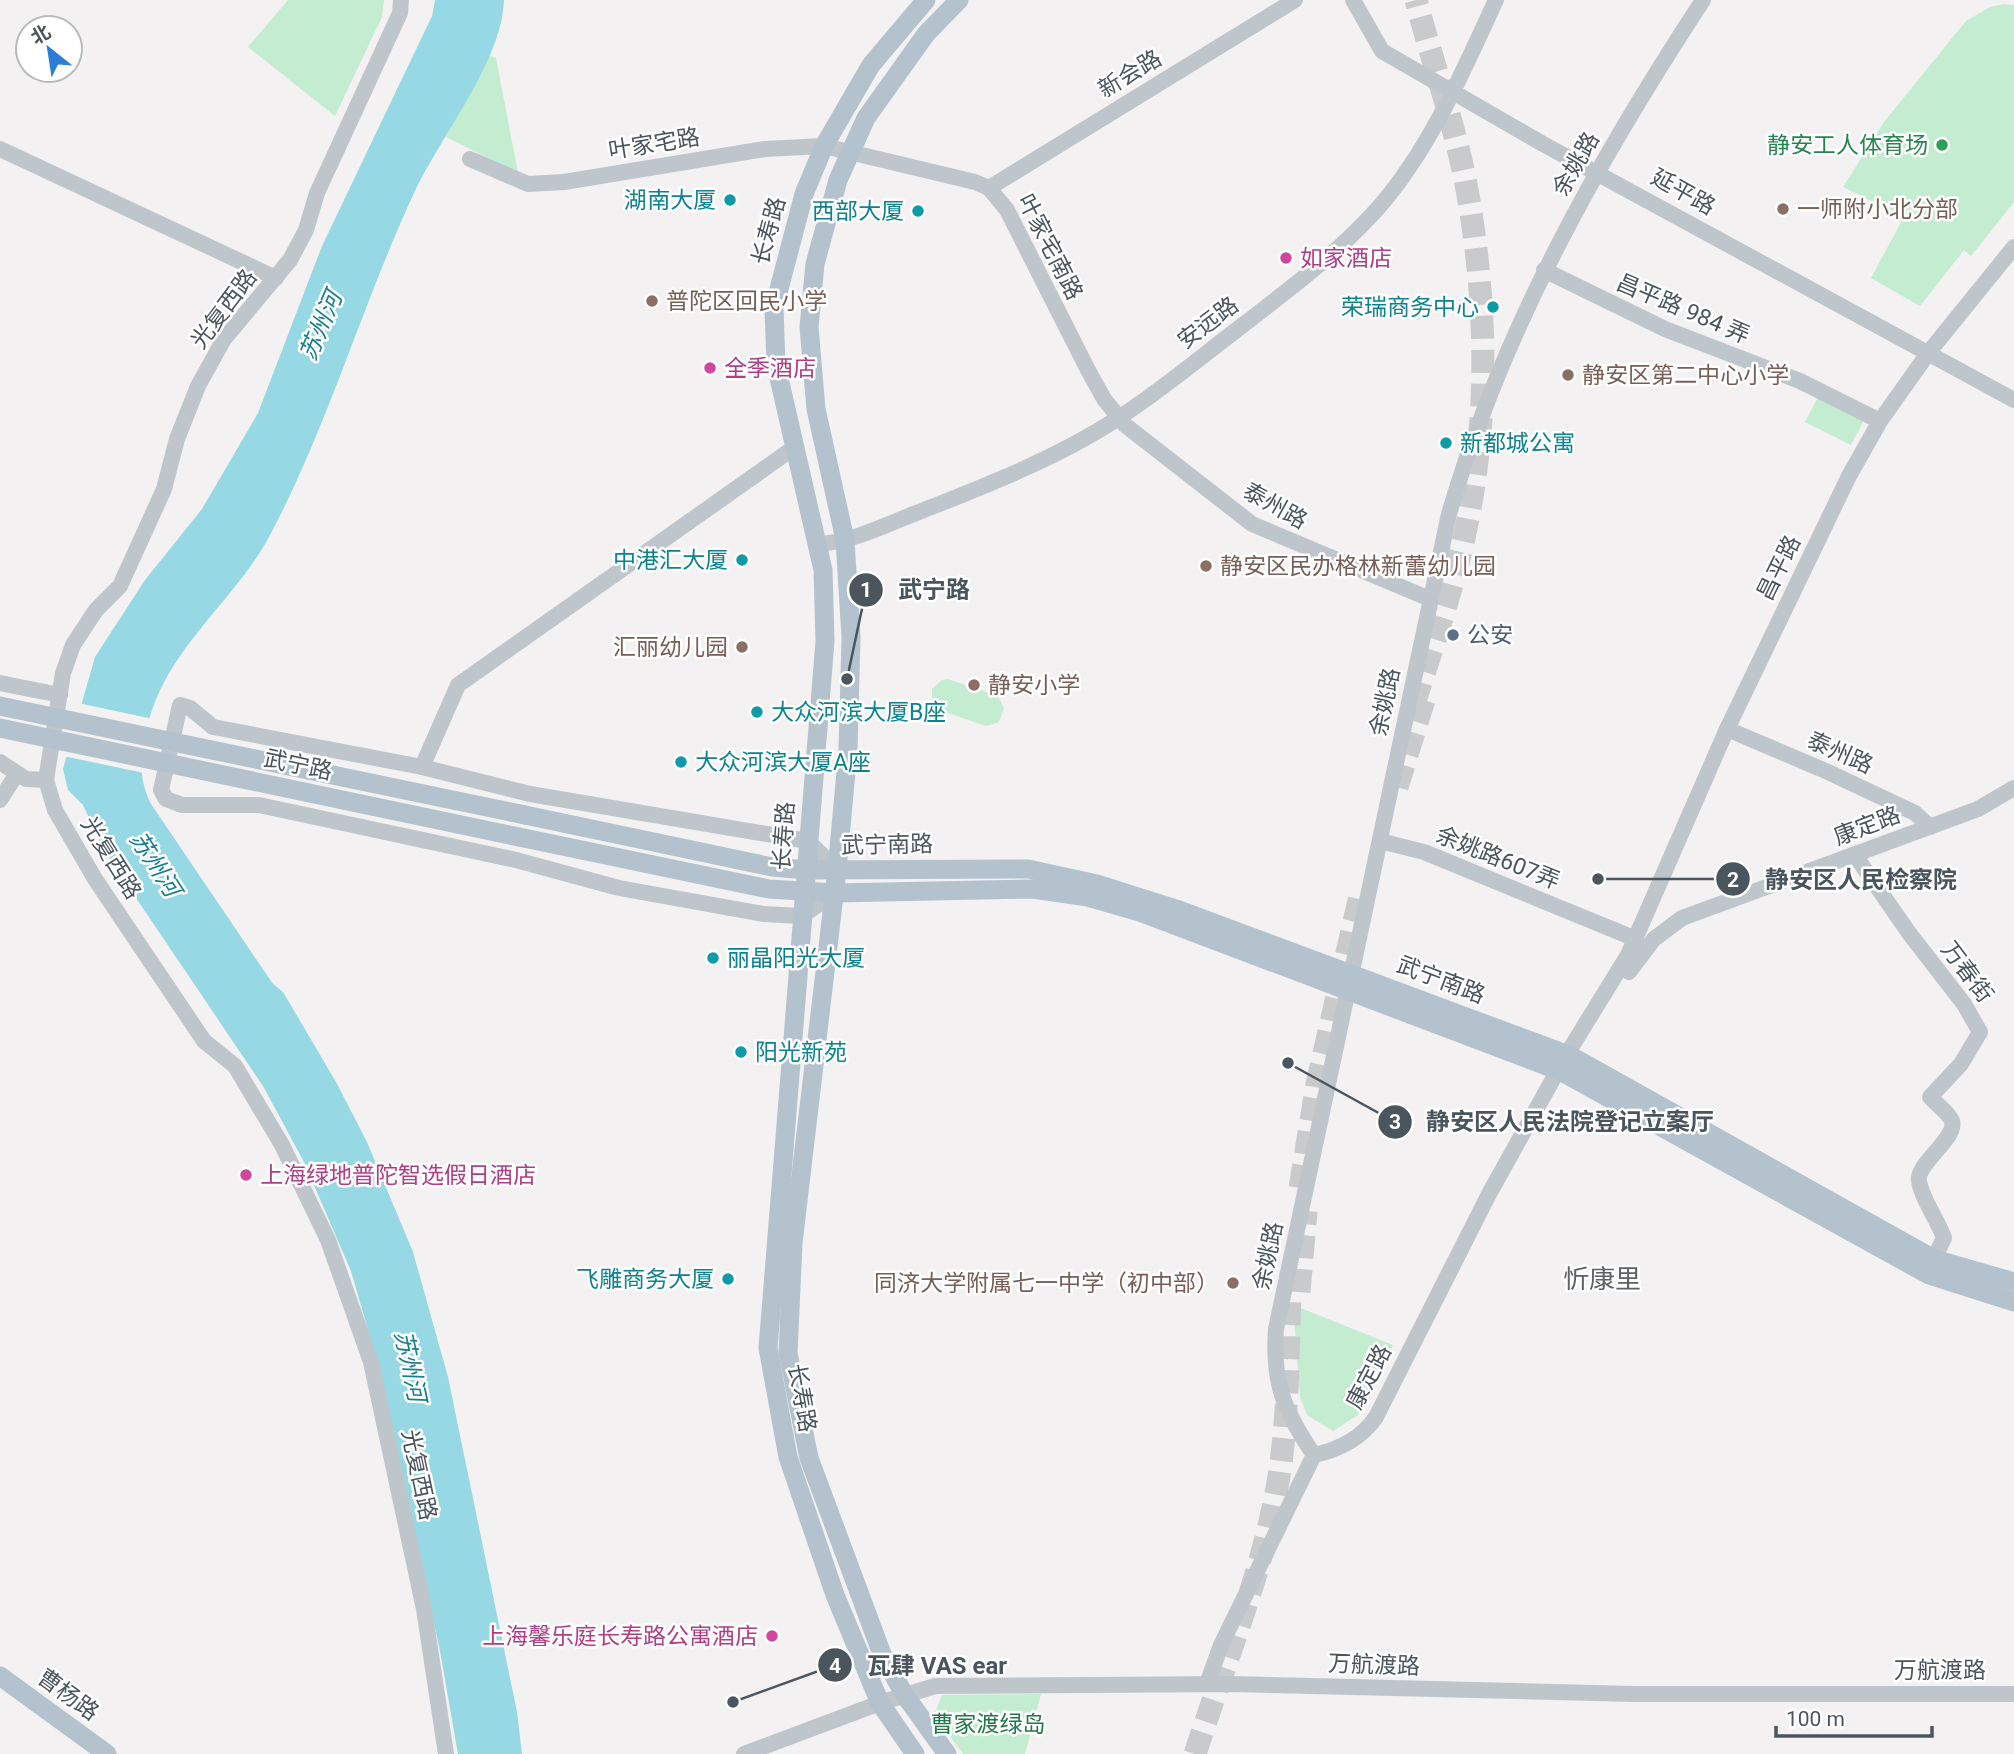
<svg xmlns="http://www.w3.org/2000/svg" width="2014" height="1754" viewBox="0 0 2014 1754" font-family="Roboto,'Noto Sans SC',sans-serif">
	<style>
		.green { fill: #c4ecd1 }
		.water { fill: #96d8e4 }
		.pier { fill: #f3f1f1 }
		.lines { fill: none; stroke-linecap: round; stroke-linejoin: round }
		.highway-tunnel { stroke: #c9cacc; stroke-width: 23; stroke-dasharray: 23 11; stroke-linecap: butt }
		.minor { stroke: #bec6cc; stroke-width: 16 }
		.major { stroke: #b3c2cd; stroke-width: 19 }
		.major-bridge { stroke: #b3c2cd; stroke-width: 19 }
		.leisure-dot { fill: #2e9e5b; stroke: #fff; stroke-width: 2.5 }
		.culture-dot { fill: #0f9aa8; stroke: #fff; stroke-width: 2.5 }
		.education-dot { fill: #8d6e63; stroke: #fff; stroke-width: 2.5 }
		.hotel-dot { fill: #d1479c; stroke: #fff; stroke-width: 2.5 }
		.service-dot { fill: #5c6f8a; stroke: #fff; stroke-width: 2.5 }
		.labels { text-anchor: middle; dominant-baseline: central; stroke-width: 5; stroke-linejoin: round; paint-order: stroke }
		.street-label { font-size: 23px; fill: #4a555d; stroke: #fff }
		.leisure-label { font-size: 23px; fill: #27864d; stroke: #fff; text-anchor: end }
		.culture-label { font-size: 23px; fill: #0d838f; stroke: #fff; text-anchor: end }
		.education-label { font-size: 23px; fill: #785e54; stroke: #fff; text-anchor: start }
		.hotel-label { font-size: 23px; fill: #b23c85; stroke: #fff; text-anchor: start }
		.service-label { font-size: 23px; fill: #4e5e75; stroke: #fff; text-anchor: start }
		.park-label { font-size: 23px; fill: #217848; stroke: #fff }
		.water-label { font-size: 24px; font-style: italic; fill: #197f92; stroke: #fff }
		.quarter-label { font-size: 26px; fill: #5e6265; stroke: #fff }
		.leader { fill: none; stroke: #4a555d; stroke-width: 2.5 }
		.callout-dot { fill: #4a555d; stroke: #fff; stroke-width: 2.5 }
		.mark-label { font-size: 21px; text-anchor: middle; font-weight: bold; fill: #fff }
		.callout-label { font-size: 24px; text-anchor: middle; font-weight: bold; fill: #4a555d; stroke: #fff; stroke-width: 5; stroke-linejoin: round; paint-order: stroke }
	</style>
	<rect width="100%" height="100%" fill="#f3f1f1"/>
	<g class="green">
		<polygon points="288,0 384,0 382,17 335,116 248,47"/>
		<polygon points="2004,4 2014,5 2014,202 1971,256 1964,250 1920,306 1871,278 1904,217 1843,187 1884,122 1966,21 1990,7"/>
		<polygon points="488,55 496,58 518,173 446,137"/>
		<polygon points="1818,397 1864,420 1851,445 1805,422"/>
		<polygon points="948,679 998,696 1004,708 999,722 986,726 939,710 932,700 932,689 942,680"/>
		<polygon points="1293,1305 1393,1345 1358,1415 1333,1431 1307,1415 1300,1397"/>
		<polygon points="1041,1694 1025,1754 963,1754 934,1715 942,1695"/>
	</g>
	<path class="water" d="M435 0H504C502 61 441 136 415 191 362 304 328 427 269 537 237 596 180 639 155 702 142 736 134 771 151 804L273 984 283 992 336 1082 367 1142 413 1252 448 1377 517 1712 522 1754H458L440 1651 375 1354 351 1271 304 1162 263 1086 105 852 83 805 68 790 63 769 95 657 145 580 202 509 258 413 322 246 432 16Z"/>
	<polygon class="pier" points="78,703 153,719 144,754 144,773 63,756"/>
	<g class="lines">
		<g class="highway-tunnel">
			<path d="M1414 704C1426 666 1440 627 1451 588 1490 456 1491 319 1466 184 1454 122 1432 61 1416 0"/>
			<polyline points="1397,787 1427,690"/>
			<polyline points="1300,1188 1317,1084 1360,896"/>
			<polyline points="1299,1292 1306,1211"/>
			<path d="M1195 1754C1223 1667 1259 1583 1276 1493 1290 1422 1287 1346 1291 1274"/>
		</g>
		<g class="minor">
			<polyline points="401,0 400,13 317,193 306,230 290,260 224,339 198,386 177,439 164,489 120,586 96,610 73,645 63,673 46,780 55,810 95,879 204,1041 235,1066 282,1145 328,1240 371,1362 424,1609 446,1754"/>
			<polyline points="1353,0 1382,51 1543,144 2014,400"/>
			<polyline points="0,149 276,278"/>
			<polyline points="470,159 528,184 564,182 765,149 824,146 975,182 989,188 1007,210 1088,370 1104,399 1125,425 1252,524 1430,599"/>
			<polyline points="989,188 1295,0"/>
			<polyline points="1544,270 1665,329 1800,381 1880,421"/>
			<path d="M818 544C853 542 887 524 919 512 987 485 1058 458 1120 417 1163 389 1202 356 1243 325 1291 288 1339 252 1379 207 1431 147 1463 71 1496 0"/>
			<polyline points="0,683 60,695"/>
			<polyline points="1727,729 1828,772 1915,813 1930,827"/>
			<polyline points="0,762 26,779 46,780"/>
			<polyline points="422,767 458,685 795,447"/>
			<polyline points="0,800 16,775"/>
			<polyline points="1380,841 1424,852 1636,939"/>
			<path d="M1855 855 1909 933 1964 1004 1980 1032 1961 1064 1930 1097C1936 1104 1949 1113 1952 1121 1957 1137 1922 1160 1919 1177 1917 1191 1939 1222 1944 1238L1934 1259"/>
			<polyline points="835,893 802,916 763,914 619,888 516,860 259,805 182,805 166,799 161,790 180,705 190,708 213,727 422,767 530,794 808,841 837,870"/>
			<polyline points="1629,972 1654,939 1682,918 1978,809 2014,788"/>
			<path d="M1314 1455C1284 1411 1272 1383 1276 1329L1449 514C1503 329 1598 160 1703 0"/>
			<path d="M1314 1455C1338 1450 1362 1438 1376 1417L1489 1194 1567 1054 1628 955 1727 729 1849 476 1880 421 1929 352 2014 247"/>
			<polyline points="1207,1684 1221,1645 1314,1455"/>
			<polyline points="744,1754 880,1703 935,1686 1231,1684 1634,1694 2014,1694"/>
		</g>
		<g class="major">
			<polyline points="525,815 772,867 807,870 1028,869 1097,884 1176,909 1571,1056 1934,1259 2014,1282"/>
			<polyline points="519,837 769,889 835,893 1033,889 1088,897 1140,912 1560,1071 1929,1275 2014,1302"/>
			<polyline points="0,1676 107,1754"/>
			<polyline points="915,1754 880,1703 835,1595 788,1457 768,1348 825,641 823,570 776,365 774,308 804,194 824,146 871,65 926,0"/>
			<polyline points="947,1754 904,1694 882,1654 809,1458 788,1353 793,1243 837,870 848,750 851,637 845,540 816,409 809,327 815,264 838,180 866,118 926,34 959,0"/>
		</g>
		<g class="major-bridge">
			<polyline points="0,706 525,815"/>
			<polyline points="0,728 519,837"/>
		</g>
	</g>
	<circle class="leisure-dot" cx="1942" cy="145" r="7"/>
	<g class="culture-dot">
		<circle cx="730" cy="200" r="7"/>
		<circle cx="918" cy="211" r="7"/>
		<circle cx="1493" cy="307" r="7"/>
		<circle cx="1446" cy="443" r="7"/>
		<circle cx="742" cy="560" r="7"/>
		<circle cx="757" cy="712" r="7"/>
		<circle cx="681" cy="762" r="7"/>
		<circle cx="713" cy="958" r="7"/>
		<circle cx="741" cy="1052" r="7"/>
		<circle cx="728" cy="1279" r="7"/>
	</g>
	<g class="education-dot">
		<circle cx="1783" cy="209" r="7"/>
		<circle cx="652" cy="301" r="7"/>
		<circle cx="1568" cy="375" r="7"/>
		<circle cx="1206" cy="566" r="7"/>
		<circle cx="742" cy="647" r="7"/>
		<circle cx="974" cy="685" r="7"/>
		<circle cx="1233" cy="1283" r="7"/>
	</g>
	<g class="hotel-dot">
		<circle cx="1286" cy="258" r="7"/>
		<circle cx="710" cy="368" r="7"/>
		<circle cx="246" cy="1175" r="7"/>
		<circle cx="772" cy="1636" r="7"/>
	</g>
	<circle class="service-dot" cx="1453" cy="635" r="7"/>
	<g class="labels">
		<g class="street-label">
			<text transform="translate(1130 74) rotate(-31)">新会路</text>
			<text transform="translate(654 144) rotate(-9)">叶家宅路</text>
			<text transform="translate(1576 164) rotate(-60)">余姚路</text>
			<text transform="translate(1683 192) rotate(29)">延平路</text>
			<text transform="translate(769 231) rotate(-75)">长寿路</text>
			<text transform="translate(1050 247) rotate(63)">叶家宅南路</text>
			<text transform="translate(224 309) rotate(-53)">光复西路</text>
			<text transform="translate(1683 309) rotate(23)">昌平路 984 弄</text>
			<text transform="translate(1208 323) rotate(-37)">安远路</text>
			<text transform="translate(1275 506) rotate(29)">泰州路</text>
			<text transform="translate(1779 568) rotate(-64)">昌平路</text>
			<text transform="translate(1385 702) rotate(-78)">余姚路</text>
			<text transform="translate(1840 753) rotate(24)">泰州路</text>
			<text transform="translate(298 765) rotate(12)">武宁路</text>
			<text transform="translate(1867 826) rotate(-21)">康定路</text>
			<text transform="translate(784 836) rotate(-86)">长寿路</text>
			<text transform="translate(887 845) rotate(-1)">武宁南路</text>
			<text transform="translate(111 858) rotate(58)">光复西路</text>
			<text transform="translate(1498 858) rotate(22)">余姚路607弄</text>
			<text transform="translate(1967 972) rotate(53)">万春街</text>
			<text transform="translate(1441 980) rotate(21)">武宁南路</text>
			<text transform="translate(1268 1256) rotate(-78)">余姚路</text>
			<text transform="translate(1369 1377) rotate(-62)">康定路</text>
			<text transform="translate(802 1398) rotate(80)">长寿路</text>
			<text transform="translate(419 1475) rotate(78)">光复西路</text>
			<text transform="translate(1374 1665) rotate(2)">万航渡路</text>
			<text x="1940" y="1670">万航渡路</text>
			<text transform="translate(68 1695) rotate(36)">曹杨路</text>
		</g>
		<g class="leisure-label">
			<text x="1928" y="145">静安工人体育场</text>
		</g>
		<g class="culture-label">
			<text x="716" y="200">湖南大厦</text>
			<text x="904" y="211">西部大厦</text>
			<text x="1479" y="307">荣瑞商务中心</text>
			<text x="1460" y="443" text-anchor="start">新都城公寓</text>
			<text x="728" y="560">中港汇大厦</text>
			<text x="771" y="712" text-anchor="start">大众河滨大厦B座</text>
			<text x="695" y="762" text-anchor="start">大众河滨大厦A座</text>
			<text x="727" y="958" text-anchor="start">丽晶阳光大厦</text>
			<text x="755" y="1052" text-anchor="start">阳光新苑</text>
			<text x="714" y="1279">飞雕商务大厦</text>
		</g>
		<g class="education-label">
			<text x="1797" y="209">一师附小北分部</text>
			<text x="666" y="301">普陀区回民小学</text>
			<text x="1582" y="375">静安区第二中心小学</text>
			<text x="1220" y="566">静安区民办格林新蕾幼儿园</text>
			<text x="728" y="647" text-anchor="end">汇丽幼儿园</text>
			<text x="988" y="685">静安小学</text>
			<text x="1219" y="1283" text-anchor="end">同济大学附属七一中学（初中部）</text>
		</g>
		<g class="hotel-label">
			<text x="1300" y="258">如家酒店</text>
			<text x="724" y="368">全季酒店</text>
			<text x="260" y="1175">上海绿地普陀智选假日酒店</text>
			<text x="758" y="1636" text-anchor="end">上海馨乐庭长寿路公寓酒店</text>
		</g>
		<g class="service-label">
			<text x="1467" y="635">公安</text>
		</g>
		<g class="park-label">
			<text x="988" y="1724">曹家渡绿岛</text>
		</g>
		<g class="water-label">
			<text transform="translate(321 326) rotate(-67)">苏州河</text>
			<text transform="translate(155 864) rotate(57)">苏州河</text>
			<text transform="translate(410 1366) rotate(78)">苏州河</text>
		</g>
		<g class="quarter-label">
			<text x="1602" y="1279">忻康里</text>
		</g>
	</g>
	<path class="leader" d="M847 679L866 590M1598 879L1733 879M1288 1063L1395 1122M733 1702L835 1665"/>
	<g class="callout-dot">
		<circle cx="847" cy="679" r="7"/>
		<circle cx="1598" cy="879" r="7"/>
		<circle cx="1288" cy="1063" r="7"/>
		<circle cx="733" cy="1702" r="7"/>
		<circle cx="866" cy="590" r="18"/>
		<circle cx="1733" cy="879" r="18"/>
		<circle cx="1395" cy="1122" r="18"/>
		<circle cx="835" cy="1665" r="18"/>
	</g>
	<g class="mark-label">
		<text x="866" y="597">1</text>
		<text x="1733" y="887">2</text>
		<text x="1395" y="1129">3</text>
		<text x="835" y="1673">4</text>
	</g>
	<g class="callout-label">
		<text x="934" y="598">武宁路</text>
		<text x="1861" y="888">静安区人民检察院</text>
		<text x="1570" y="1130">静安区人民法院登记立案厅</text>
		<text x="937" y="1674">瓦肆 VAS ear</text>
	</g>
	<g transform="translate(49 49) rotate(330)"><circle r="33" fill="#ffffff" stroke="#b7bbbe" stroke-width="2"/>
	<path d="M0-5L12 26L0 18L-12 26Z" fill="#2b7ed3"/>
	<text y="-10" font-size="19" font-weight="bold" text-anchor="middle" fill="#4a555d">北</text>
	</g>
	<path d="M1776 1726v10h156v-10" fill="none" stroke="#4a555d" stroke-width="3.5"/>
	<text x="1786" y="1726" font-size="21" fill="#4a555d" stroke="#ffffff" stroke-width="5" paint-order="stroke">100 m</text>
</svg>
